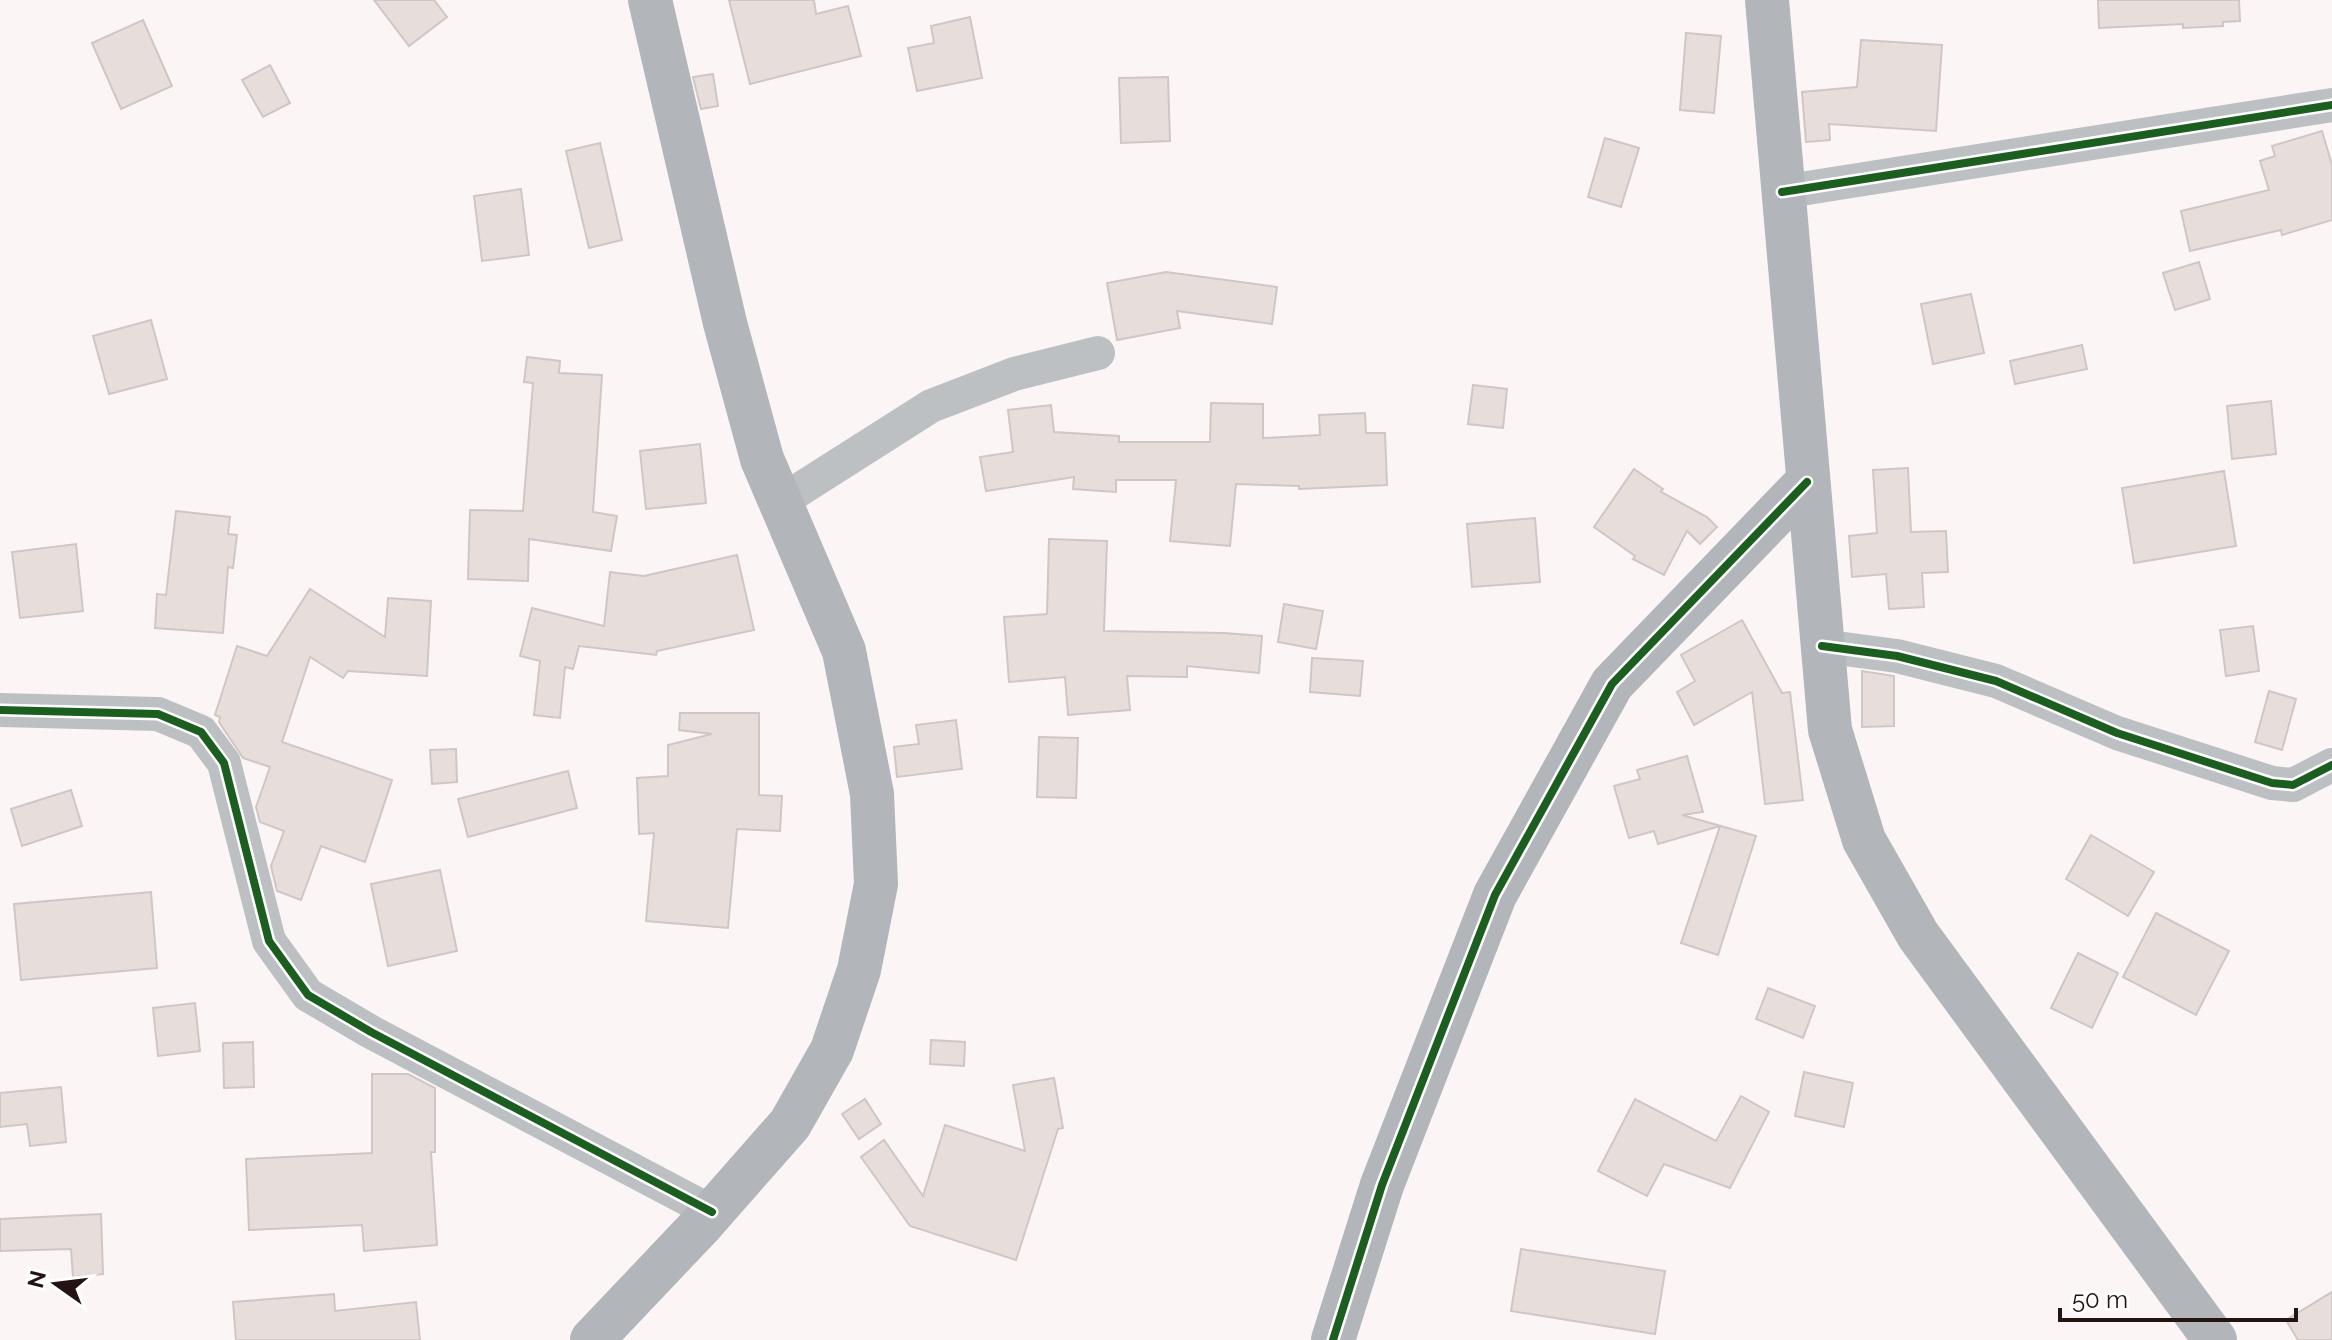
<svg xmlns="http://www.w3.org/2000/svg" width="2332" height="1340" viewBox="0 0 2332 1340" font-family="Raleway,sans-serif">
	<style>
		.building { fill: #e7dedc; stroke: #d0c6c5; stroke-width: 2 }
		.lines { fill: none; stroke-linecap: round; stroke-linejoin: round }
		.street { stroke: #bdc0c3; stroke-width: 34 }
		.secondary { stroke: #b2b5ba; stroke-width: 44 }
		.cycleway-casing { stroke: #fff; stroke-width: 13 }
		.cycleway { stroke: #1b5e20; stroke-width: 8 }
	</style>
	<rect width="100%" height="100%" fill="#fbf6f5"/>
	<g class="building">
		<polygon points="374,0 434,0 447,17 409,46"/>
		<polygon points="729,0 814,0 816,14 848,6 861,56 750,84"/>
		<polygon points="2098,0 2239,0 2240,21 2223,22 2223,26 2183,28 2183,24 2099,28"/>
		<polygon points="970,17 982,78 917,91 908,48 934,43 931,26"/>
		<polygon points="143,20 172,86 121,109 92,43"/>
		<polygon points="1686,33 1721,36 1714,113 1680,110"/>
		<polygon points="1861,40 1942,45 1936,131 1829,124 1830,140 1806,142 1802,92 1857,87"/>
		<polygon points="270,65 290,103 263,117 242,80"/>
		<polygon points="713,74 718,106 701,109 693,77"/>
		<polygon points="1168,77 1170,141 1121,143 1119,78"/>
		<polygon points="2322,131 2332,165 2332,220 2282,235 2281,230 2190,251 2181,211 2269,190 2260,161 2275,156 2272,146"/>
		<polygon points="1605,138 1639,148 1621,207 1588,197"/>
		<polygon points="600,143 622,240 589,248 566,151"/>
		<polygon points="521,189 529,255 482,261 474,196"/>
		<polygon points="2199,262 2210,299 2175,310 2163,273"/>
		<polygon points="1166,272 1277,287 1272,324 1177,311 1180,328 1117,340 1107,283"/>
		<polygon points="1971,294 1984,353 1933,364 1921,304"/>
		<polygon points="151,320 167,379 109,394 93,336"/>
		<polygon points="2082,345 2087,369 2015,384 2010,361"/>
		<polygon points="527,357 560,361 559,373 602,375 593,512 617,516 611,551 529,539 528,581 468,579 470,510 523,511 533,383 524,382"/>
		<polygon points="1473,385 1507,389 1503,428 1468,424"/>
		<polygon points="2271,401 2276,454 2232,459 2227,406"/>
		<polygon points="1211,403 1263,404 1263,438 1320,435 1319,415 1365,413 1366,433 1385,433 1387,485 1299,489 1299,486 1236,484 1230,546 1170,541 1176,480 1116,480 1116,492 1073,489 1074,477 986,491 980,457 1013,452 1008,410 1051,405 1054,432 1119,436 1119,442 1210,442"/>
		<polygon points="700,444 706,503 646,509 640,451"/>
		<polygon points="1908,468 1911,532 1946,531 1948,572 1922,573 1924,607 1889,609 1886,574 1852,577 1849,536 1877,533 1873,470"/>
		<polygon points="1634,469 1663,489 1661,492 1707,517 1717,527 1700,544 1687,531 1664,575 1633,559 1635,556 1594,527"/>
		<polygon points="2224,471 2236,546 2134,563 2122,488"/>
		<polygon points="176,511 230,517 228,534 237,535 233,568 228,567 223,633 155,628 157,594 166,595"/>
		<polygon points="1535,518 1540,582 1472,587 1467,524"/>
		<polygon points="1049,539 1107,541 1104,631 1224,633 1262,636 1259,673 1187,666 1187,677 1127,676 1130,710 1068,715 1065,677 1009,682 1004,617 1047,614"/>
		<polygon points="76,544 83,611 20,618 12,552"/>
		<polygon points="737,555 754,630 657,651 656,655 579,646 573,669 565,667 560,718 534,715 540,661 520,656 532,608 604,626 610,572 644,576"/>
		<polygon points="310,589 385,637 388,598 431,601 427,676 348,671 343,678 310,657 282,742 392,780 365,862 321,846 301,900 277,891 271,866 284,831 260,822 256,807 270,767 243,758 219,722 220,717 215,715 237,646 267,656"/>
		<polygon points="1284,604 1323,611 1316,649 1278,642"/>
		<polygon points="1742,620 1782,693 1790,692 1803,800 1765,804 1752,692 1694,725 1677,692 1695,681 1681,655"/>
		<polygon points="2253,626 2259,671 2226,676 2220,630"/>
		<polygon points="1312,658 1363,661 1360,696 1310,692"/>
		<polygon points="1862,671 1894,676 1894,726 1862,727"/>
		<polygon points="2269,691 2296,699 2282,750 2255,742"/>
		<polygon points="680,713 759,713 759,795 782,796 780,831 737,829 728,928 646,921 654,833 639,834 637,778 668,776 668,745 712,734 679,730"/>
		<polygon points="956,720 962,769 897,777 894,747 919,744 916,725"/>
		<polygon points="1039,737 1078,738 1076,798 1037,797"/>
		<polygon points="456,749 457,782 432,784 430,750"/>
		<polygon points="1687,756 1703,812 1682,815 1756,836 1718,955 1681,943 1720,826 1658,844 1654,831 1629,838 1614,786 1640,779 1637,770"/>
		<polygon points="568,771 577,808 468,837 458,799"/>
		<polygon points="71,790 82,826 22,846 11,809"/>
		<polygon points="2091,835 2154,872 2128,916 2066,879"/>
		<polygon points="440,870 457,951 388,966 371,884"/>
		<polygon points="151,892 157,968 21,980 14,904"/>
		<polygon points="2156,913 2229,951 2196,1015 2123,977"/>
		<polygon points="2078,953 2118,973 2092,1028 2051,1008"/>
		<polygon points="1768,988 1815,1006 1803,1038 1756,1019"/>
		<polygon points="195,1003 200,1051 158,1056 153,1008"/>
		<polygon points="931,1040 965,1042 964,1066 930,1064"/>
		<polygon points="253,1042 254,1087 224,1088 223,1043"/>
		<polygon points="1804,1072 1853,1083 1844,1127 1795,1116"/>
		<polygon points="372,1074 408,1074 435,1088 435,1152 431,1152 437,1245 364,1251 362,1225 249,1230 246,1159 372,1153"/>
		<polygon points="1054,1078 1063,1128 1058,1129 1016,1260 910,1226 861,1157 884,1140 923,1196 945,1125 1025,1151 1013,1085"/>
		<polygon points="61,1087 66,1142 30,1146 27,1124 0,1127 0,1093"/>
		<polygon points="1741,1096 1769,1112 1730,1188 1664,1164 1647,1196 1598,1171 1635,1099 1716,1141"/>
		<polygon points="865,1099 881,1124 859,1139 842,1114"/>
		<polygon points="101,1214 103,1274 73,1277 71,1249 0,1251 0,1219"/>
		<polygon points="1521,1249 1665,1271 1655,1334 1511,1311"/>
		<polygon points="2332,1292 2332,1340 2298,1340 2286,1320"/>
		<polygon points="334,1294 335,1311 416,1302 420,1340 236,1340 233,1302"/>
	</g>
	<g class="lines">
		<g class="street">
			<polyline points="1782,192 2332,105"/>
			<polyline points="780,502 931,406 1014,374 1098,353"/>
			<polyline points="1822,646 1897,656 1996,681 2117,733 2272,783 2293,785 2332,765"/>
			<polyline points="0,710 158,714 201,732 224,763 269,941 308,995 371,1032 712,1212"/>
		</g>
		<g class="secondary">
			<polyline points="1767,0 1830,730 1864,840 1918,935 2215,1340"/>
			<polyline points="592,1340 702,1224 790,1124 832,1050 859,970 876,884 872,794 844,651 762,459 725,323 650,0"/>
			<polyline points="1333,1340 1382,1185 1495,895 1612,684 1807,482"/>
		</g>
		<defs>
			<g id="cycleway">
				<polyline points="1782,192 2332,105"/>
				<polyline points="1822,646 1897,656 1996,681 2117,733 2272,783 2293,785 2332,765"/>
				<polyline points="0,710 158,714 201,732 224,763 269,941 308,995 371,1032 712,1212"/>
				<polyline points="1333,1340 1382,1185 1495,895 1612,684 1807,482"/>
			</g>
		</defs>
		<use href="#cycleway" class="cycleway-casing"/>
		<use href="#cycleway" class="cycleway"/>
	</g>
	<g transform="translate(56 1284) rotate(284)" stroke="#ffffff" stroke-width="6" paint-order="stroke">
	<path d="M0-6L14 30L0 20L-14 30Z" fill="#231413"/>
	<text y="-12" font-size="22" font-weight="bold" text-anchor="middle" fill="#231413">N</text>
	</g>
	<path d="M2060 1308v12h236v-12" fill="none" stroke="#231413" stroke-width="4"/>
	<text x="2072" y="1308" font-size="24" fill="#231413" stroke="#ffffff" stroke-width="6" paint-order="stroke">50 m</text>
</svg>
